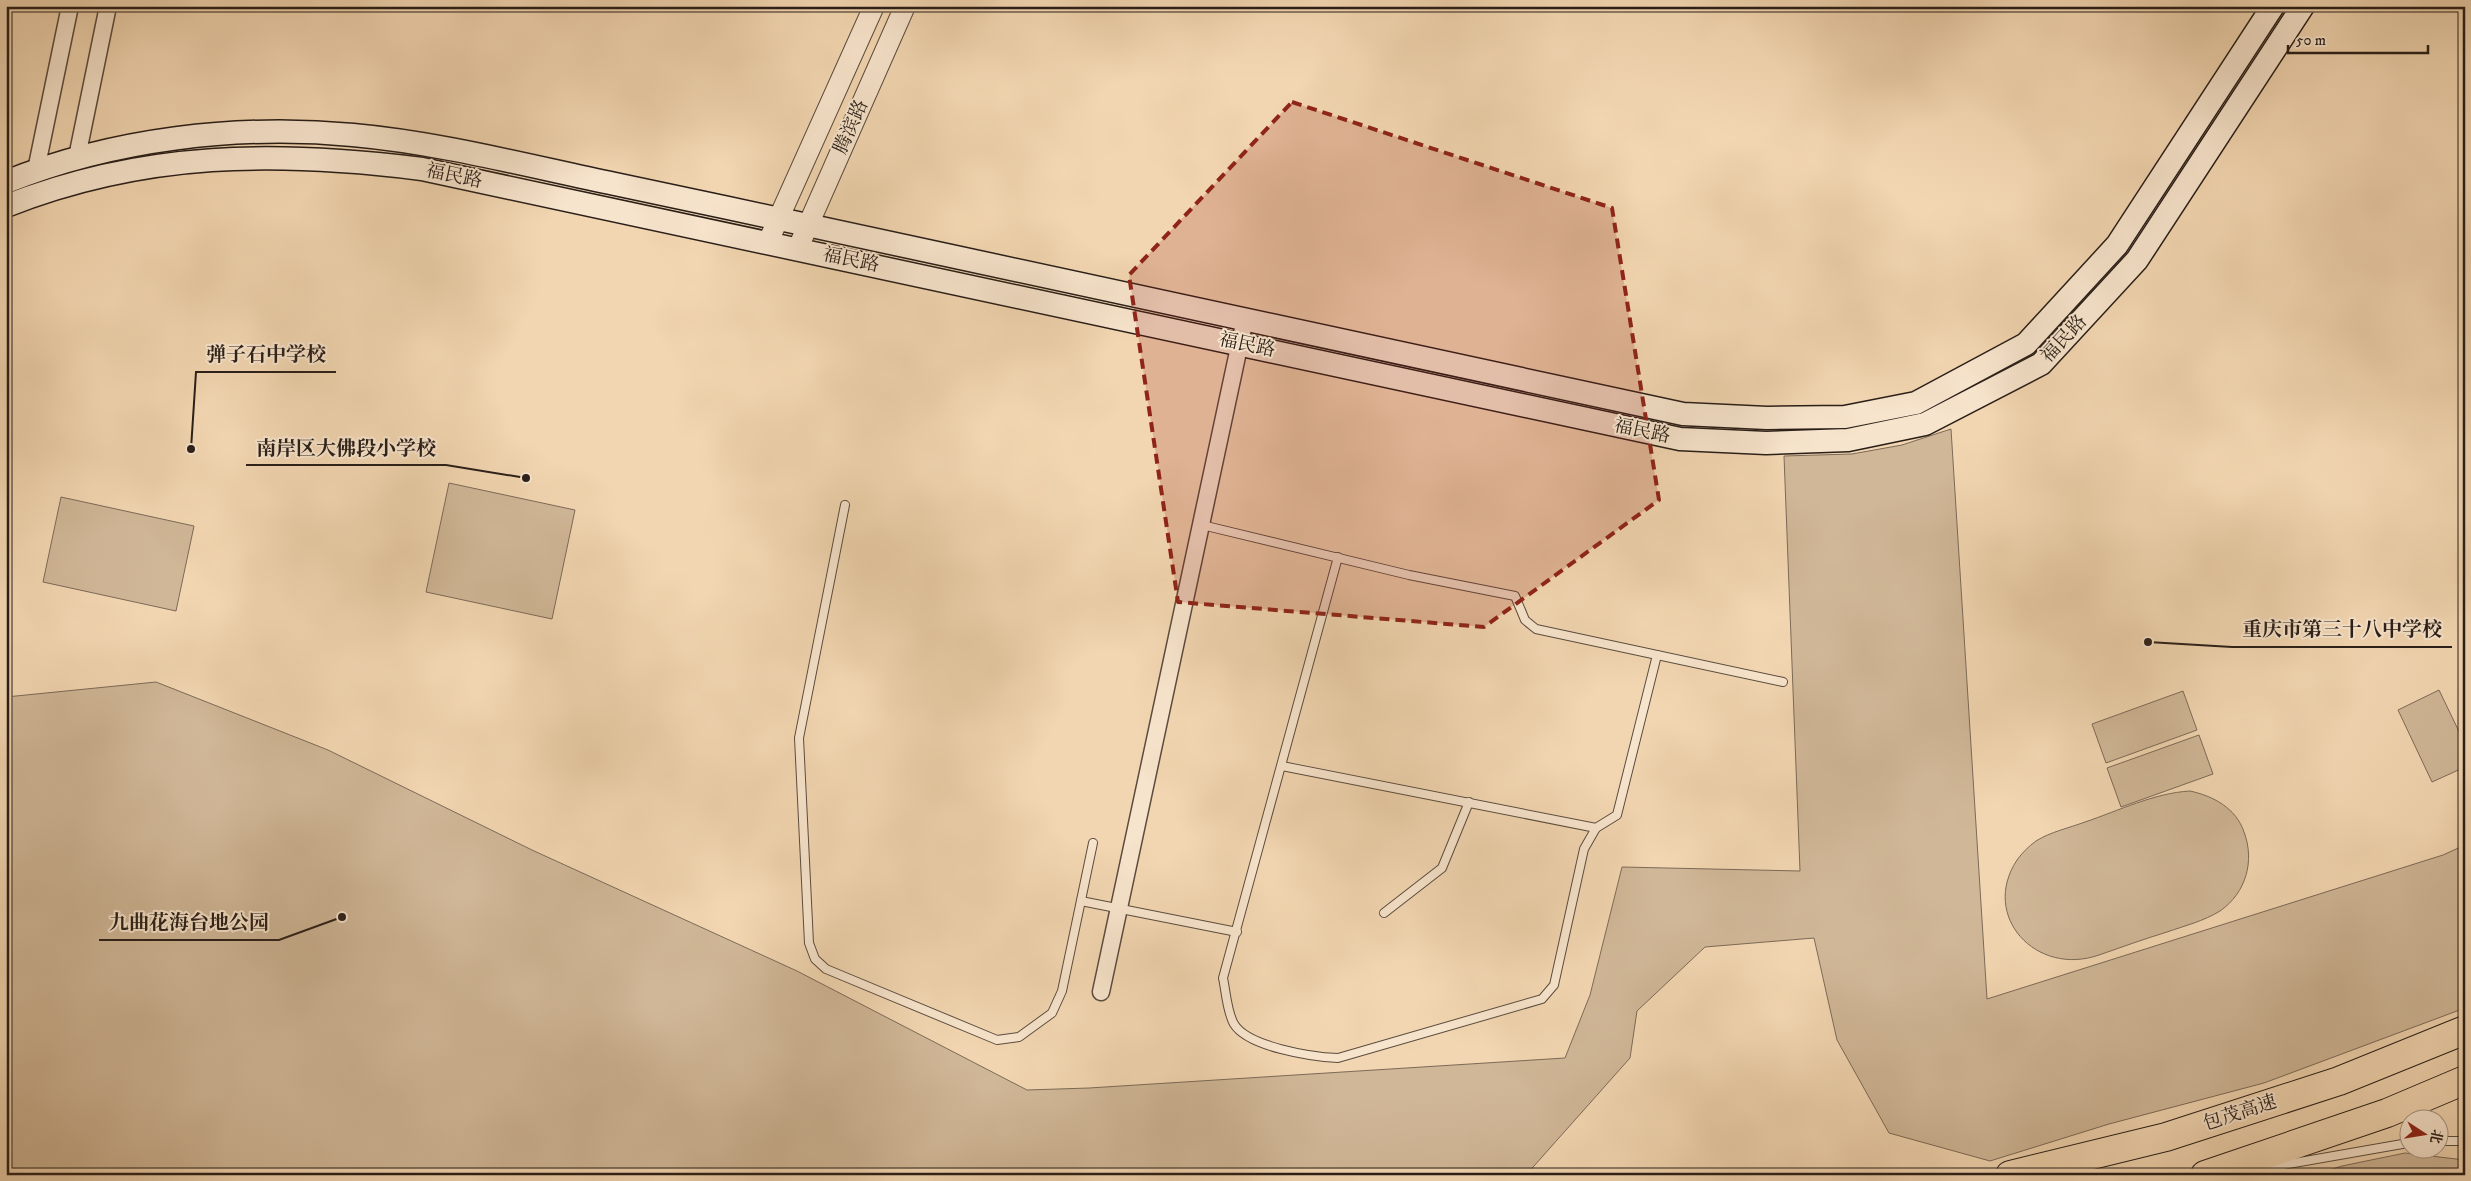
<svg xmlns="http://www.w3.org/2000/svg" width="2471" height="1181" viewBox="0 0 2471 1181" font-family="'IM FELL DW Pica','Noto Serif SC',serif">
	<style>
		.green { fill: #d0b797; stroke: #7c6a58 }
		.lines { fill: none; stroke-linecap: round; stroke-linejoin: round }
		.service-casing { stroke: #5b4c3e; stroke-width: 10 }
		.minor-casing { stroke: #5b4c3e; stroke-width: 19 }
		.tertiary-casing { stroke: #5b4c3e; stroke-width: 22 }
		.secondary-casing { stroke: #291e18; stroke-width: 25 }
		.motorway-casing { stroke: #291e18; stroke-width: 30 }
		.service { stroke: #f7e4cc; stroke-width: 8 }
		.minor { stroke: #f7e4cc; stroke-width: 16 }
		.tertiary { stroke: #f7e4cc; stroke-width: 20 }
		.secondary { stroke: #f7e4cc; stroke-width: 22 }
		.motorway { stroke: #f2d6b1; stroke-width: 28 }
		.marked { fill: #8f2418; fill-opacity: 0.2; stroke: #8f2418; stroke-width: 4; stroke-dasharray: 10 6; stroke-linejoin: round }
		.labels { text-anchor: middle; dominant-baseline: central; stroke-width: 4; stroke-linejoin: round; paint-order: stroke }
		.street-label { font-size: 19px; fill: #291e18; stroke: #f7e4cc }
		.leader { fill: none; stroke: #291e18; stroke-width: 2 }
		.callout-dot { fill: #291e18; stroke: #f7e4cc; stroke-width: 2 }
		.callout-label { font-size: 20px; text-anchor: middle; font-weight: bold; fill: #291e18; stroke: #f7e4cc; stroke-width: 4; stroke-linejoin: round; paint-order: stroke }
	</style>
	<rect width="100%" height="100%" fill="#f2d6b1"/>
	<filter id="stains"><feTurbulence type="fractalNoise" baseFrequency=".004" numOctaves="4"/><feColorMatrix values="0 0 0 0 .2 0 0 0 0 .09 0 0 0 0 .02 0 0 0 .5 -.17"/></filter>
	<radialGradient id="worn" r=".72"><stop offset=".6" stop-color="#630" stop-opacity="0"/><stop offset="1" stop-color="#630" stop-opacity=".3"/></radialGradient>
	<g class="green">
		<polygon points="1951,429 1987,999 2443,855 2465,845 2465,1008 2264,1083 2109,1124 1990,1161 1889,1133 1837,1040 1814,938 1705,947 1637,1011 1630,1058 1526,1175 6,1175 6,697 156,682 328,750 532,850 797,971 1027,1090 1089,1088 1565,1058 1590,995 1622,867 1800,871 1784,456 1852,454 1902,445"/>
		<polygon points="449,483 575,510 552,619 426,592"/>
		<polygon points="61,497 194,526 176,611 43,582"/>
		<polygon points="2439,690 2465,744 2465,767 2432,782 2398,710"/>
		<polygon points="2183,691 2197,730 2106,763 2092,724"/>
		<polygon points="2199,735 2213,774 2121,807 2107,768"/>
		<path d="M2190 791C2213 796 2236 808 2244 832 2255 861 2246 893 2220 911 2204 921 2184 926 2167 932 2144 939 2122 947 2099 955 2036 977 1980 916 2017 860 2022 853 2029 846 2036 841 2050 832 2069 828 2085 822 2118 811 2154 793 2190 791Z"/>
		<polygon points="2405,1153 2465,1160 2465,1175 2314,1175 2342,1166"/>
	</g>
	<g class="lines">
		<defs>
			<g id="service">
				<polyline points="845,505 799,738 809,943 815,959 826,969 997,1040 1019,1037 1052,1013 1062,991 1093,843"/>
				<polyline points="1202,525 1409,575 1515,596 1525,620 1536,629 1783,682"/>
				<path d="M1338 557 1223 978C1226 992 1227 1012 1234 1024 1248 1047 1312 1057 1338 1058L1542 999 1554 985 1584 849 1596 828 1617 815 1657 655"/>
				<polyline points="1282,766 1596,828"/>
				<polyline points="1081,901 1237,932"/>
				<polyline points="1384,913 1442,868 1469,802"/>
				<polyline points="2438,1141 2465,1141"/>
				<polyline points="2260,1169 2408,1143"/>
			</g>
			<g id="minor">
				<polyline points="77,157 108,6"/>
				<polyline points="36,170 70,6"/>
				<polyline points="1101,992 1245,319"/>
			</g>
			<g id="tertiary">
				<polyline points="768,242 874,6"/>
				<polyline points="798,248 905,6"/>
			</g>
			<g id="secondary">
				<path d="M6 182C113 139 238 124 353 135 441 143 528 166 615 184 727 208 839 231 951 256 1195 308 1439 361 1683 414L1767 418 1845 417 1916 403 2026 344 2117 245 2273 6"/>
				<path d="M6 206C145 151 277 151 422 169L1680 439 1766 443 1848 440 1925 424 2041 364 2137 260 2303 6"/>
			</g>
			<g id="motorway">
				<polyline points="2010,1175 2166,1137 2339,1081 2465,1030"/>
				<polyline points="2205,1175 2387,1113 2465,1080"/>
			</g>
		</defs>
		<use href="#service" class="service-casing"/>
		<use href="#minor" class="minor-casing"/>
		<use href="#tertiary" class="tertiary-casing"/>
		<use href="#secondary" class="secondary-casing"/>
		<use href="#motorway" class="motorway-casing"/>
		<use href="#service" class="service"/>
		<use href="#minor" class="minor"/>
		<use href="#tertiary" class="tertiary"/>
		<use href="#secondary" class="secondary"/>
		<use href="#motorway" class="motorway"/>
	</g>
	<path class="marked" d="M1292 102 1612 208 1659 500 1484 627 1178 602 1129 275Z"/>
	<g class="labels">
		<g class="street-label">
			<text transform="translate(851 127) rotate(-66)">腾滨路</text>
			<text transform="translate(454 176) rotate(12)">福民路</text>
			<text transform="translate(851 260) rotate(12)">福民路</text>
			<text transform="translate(2064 339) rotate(-47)">福民路</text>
			<text transform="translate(1247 345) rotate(12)">福民路</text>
			<text transform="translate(1642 431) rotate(12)">福民路</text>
			<text transform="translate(2240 1113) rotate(-18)">包茂高速</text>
		</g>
	</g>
	<path class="leader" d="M191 449L196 372H336M526 478L446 465H246M2148 642L2232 647H2452M342 917L279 940H99"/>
	<g class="callout-dot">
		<circle cx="191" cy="449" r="5"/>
		<circle cx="526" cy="478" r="5"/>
		<circle cx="2148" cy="642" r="5"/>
		<circle cx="342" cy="917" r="5"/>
	</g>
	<g class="callout-label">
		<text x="266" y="361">弹子石中学校</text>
		<text x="346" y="455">南岸区大佛段小学校</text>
		<text x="2342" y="636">重庆市第三十八中学校</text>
		<text x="189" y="929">九曲花海台地公园</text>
	</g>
	<rect width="2471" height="1181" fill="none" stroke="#f2d6b1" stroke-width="25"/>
	<rect x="8" y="8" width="2456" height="1166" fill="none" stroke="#291e18" stroke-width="2.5"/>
	<rect x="12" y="12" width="2446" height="1156" fill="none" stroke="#291e18"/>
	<g transform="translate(2424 1134) rotate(102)"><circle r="24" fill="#f7e4cc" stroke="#a59584"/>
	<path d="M0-4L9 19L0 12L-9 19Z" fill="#8f2418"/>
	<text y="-8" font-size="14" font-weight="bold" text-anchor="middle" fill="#291e18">北</text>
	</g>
	<path d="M2288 45v8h140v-8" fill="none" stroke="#291e18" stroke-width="2.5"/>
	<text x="2296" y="45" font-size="15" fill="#291e18" stroke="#f7e4cc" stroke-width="4" paint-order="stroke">50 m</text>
	<rect width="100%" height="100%" filter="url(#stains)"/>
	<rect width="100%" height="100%" fill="url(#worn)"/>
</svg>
